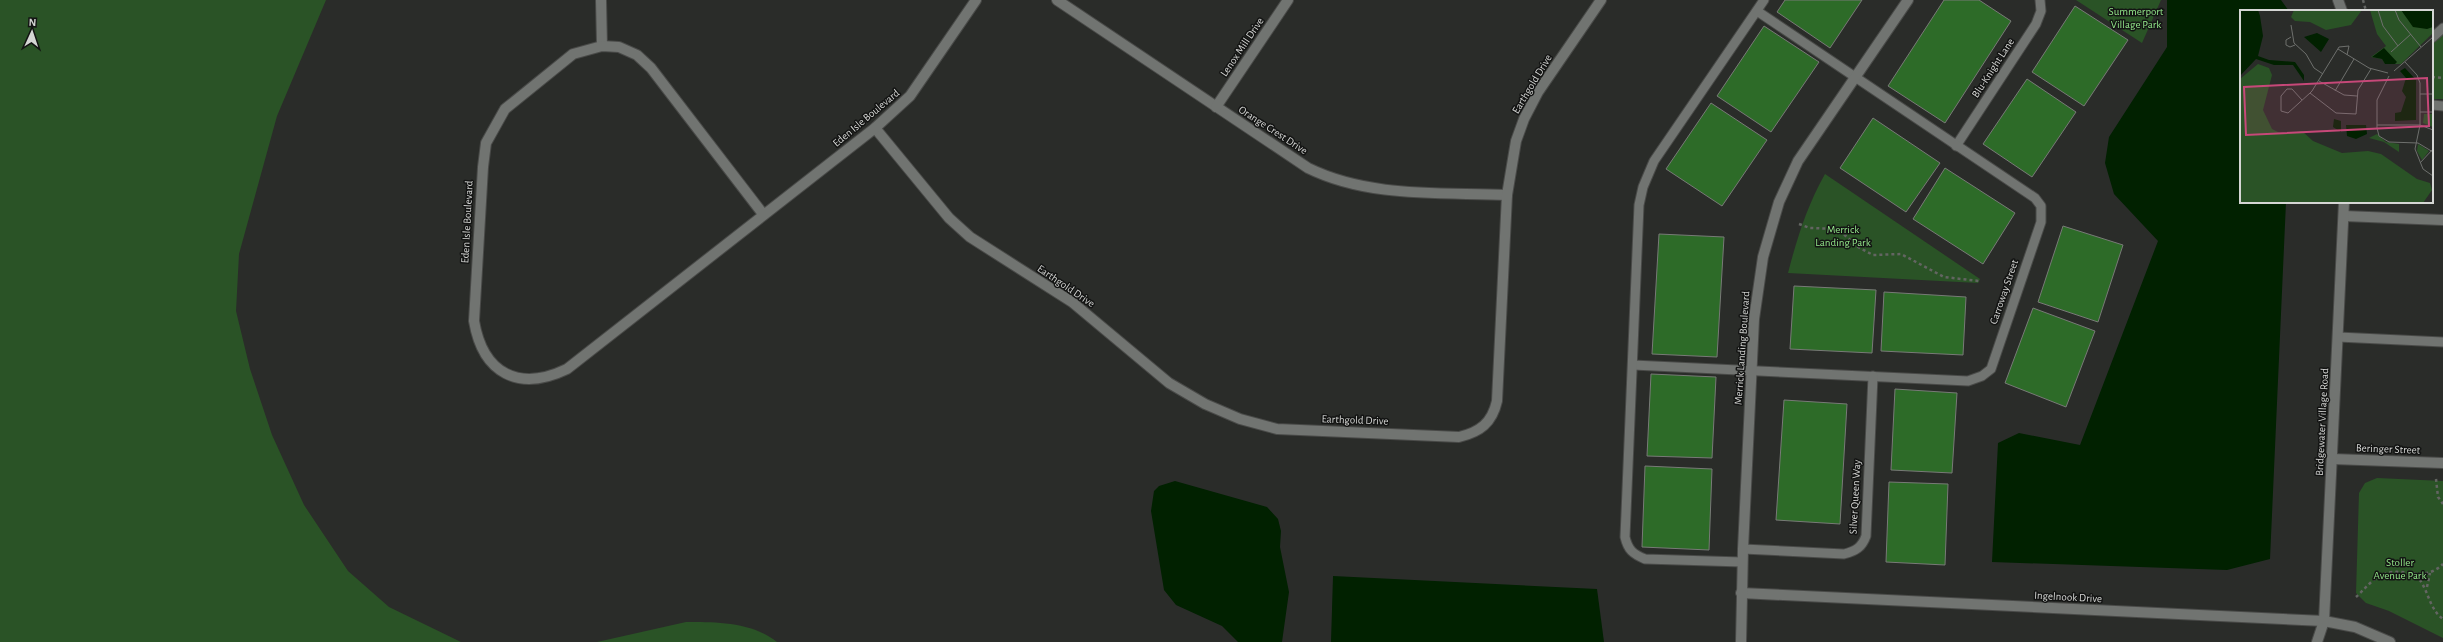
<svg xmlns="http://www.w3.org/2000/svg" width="2443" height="642" viewBox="0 0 2443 642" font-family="'Alegreya Sans',sans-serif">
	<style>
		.green { fill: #2a5326 }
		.water { fill: #012100 }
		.building { fill: #2d6b28; stroke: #787a77 }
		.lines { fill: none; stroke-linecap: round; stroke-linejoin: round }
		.lane-casing { stroke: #494a48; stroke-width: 11 }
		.street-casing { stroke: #494a48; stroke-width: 12 }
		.path { stroke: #636562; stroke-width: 2.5; stroke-dasharray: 3 3; stroke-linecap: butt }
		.lane { stroke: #717471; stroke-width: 9 }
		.street { stroke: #717471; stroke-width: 10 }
		.labels { text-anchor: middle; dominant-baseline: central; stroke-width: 3; stroke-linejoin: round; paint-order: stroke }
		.park-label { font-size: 11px; fill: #93e78a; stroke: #131413 }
		.street-label { font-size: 11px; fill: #d5d6d4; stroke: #131413 }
		.inset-road { fill: none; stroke: #6e706d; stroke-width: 1 }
		.view { fill: #c74879; fill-opacity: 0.15; stroke: #c74879; stroke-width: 2 }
		.inset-edge { fill: none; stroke: #d5d6d4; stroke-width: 2 }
	</style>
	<rect width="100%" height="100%" fill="#2a2c29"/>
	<g class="green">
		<polygon points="0,0 326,0 277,116 239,254 236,311 250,369 272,435 304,505 348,571 389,607 461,642 0,642"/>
		<polygon points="2076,0 2161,0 2142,43"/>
		<polygon points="2443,28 2443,99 2432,99 2432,38"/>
		<path d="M1825 174 1980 279 1978 283 1788 273C1797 238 1807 206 1825 174Z"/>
		<polygon points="2377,478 2443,481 2443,638 2389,611 2366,603 2356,593 2359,493 2365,483"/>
		<path d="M686 622C716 622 752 622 777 642H597Z"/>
	</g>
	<g class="water">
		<polygon points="2167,0 2281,0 2289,11 2241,11 2241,202 2286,202 2270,559 2227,570 1992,562 1998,443 2019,433 2080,445 2158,241 2114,194 2105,163 2109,137 2167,47"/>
		<polygon points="1175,481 1267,507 1278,519 1281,531 1280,547 1289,592 1282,642 1238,642 1222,626 1176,605 1164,590 1151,511 1154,491 1159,486"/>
		<polygon points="1333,576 1597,589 1604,642 1331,642"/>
	</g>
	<g class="building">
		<polygon points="1785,0 1862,0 1830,48 1777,12"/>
		<polygon points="1944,0 1979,0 2011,21 1945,123 1888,86"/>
		<polygon points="2075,6 2128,40 2084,106 2032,72"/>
		<polygon points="1764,26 1819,62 1771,132 1717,96"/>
		<polygon points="2027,79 2076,112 2032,177 1983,144"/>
		<polygon points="1711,103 1767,140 1722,206 1666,169"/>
		<polygon points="1873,118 1940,163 1906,212 1840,168"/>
		<polygon points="1945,168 2015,213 1983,264 1913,219"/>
		<polygon points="2063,226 2123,245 2098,322 2038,302"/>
		<polygon points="1659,234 1724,237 1717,357 1652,354"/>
		<polygon points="1794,286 1876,290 1872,353 1790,349"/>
		<polygon points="1884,292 1966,297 1963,355 1881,351"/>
		<polygon points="2033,308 2095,331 2066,407 2005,383"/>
		<polygon points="1651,374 1716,377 1712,458 1647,456"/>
		<polygon points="1895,389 1957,393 1952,473 1891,470"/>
		<polygon points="1784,400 1847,404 1840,524 1776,520"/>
		<polygon points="1645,466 1712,469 1709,550 1642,547"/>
		<polygon points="1889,482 1948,484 1945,565 1886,562"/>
	</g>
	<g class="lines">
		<defs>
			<g id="lane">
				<polyline points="2432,38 2443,28"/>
				<polyline points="2432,105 2443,106"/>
				<polyline points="1956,146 2036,24 2041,11 2040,0"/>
				<polyline points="2338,337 2443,342"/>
				<polyline points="1633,365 1968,381 1982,376 1991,369 2041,222 2041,206 2035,198 1757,11"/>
				<path d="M1743 549 1844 554C1856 551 1862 547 1866 536L1873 376"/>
				<path d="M1742 562 1645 559C1633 554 1628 550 1625 537L1639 205 1643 187 1654 161 1764 0"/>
			</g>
			<g id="street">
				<polyline points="601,0 602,46"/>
				<path d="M1057 0 1308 168C1369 198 1440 192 1507 195"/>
				<polyline points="2338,0 2342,11"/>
				<polyline points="1216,107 1288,0"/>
				<path d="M875 128 949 218 970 237 1072 302 1169 383 1205 404 1240 419 1277 429 1459 437C1480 432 1492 423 1497 401L1507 195 1516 141 1524 119 1538 92 1601 0"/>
				<path d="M763 214 651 68 637 55 619 47 602 46 573 54 505 109 486 143 483 167 474 321C483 374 519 392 567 369L875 128 910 96 976 0"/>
				<polyline points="2344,216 2443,220"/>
				<polyline points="2333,459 2443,463"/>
				<polyline points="1741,593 2324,621 2355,627 2390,642"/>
				<polyline points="1741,642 1743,549 1754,319 1763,257 1779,202 1798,161 1908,0"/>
				<polyline points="2317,642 2324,621 2344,202"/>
			</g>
		</defs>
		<use href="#lane" class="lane-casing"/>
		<use href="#street" class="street-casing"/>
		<g class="path">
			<polyline points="2363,0 2366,11"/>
			<polyline points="2432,77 2443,78"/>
			<polyline points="1799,224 1810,228 1838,229 1858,247 1873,255 1901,254 1944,277 1979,281"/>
			<polyline points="2436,479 2438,497 2443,504"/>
			<path d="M2416 575C2429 589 2428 608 2443 619"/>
			<polyline points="2427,587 2430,573"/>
			<path d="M2356 597C2364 590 2372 579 2382 575 2403 565 2422 584 2443 564"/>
		</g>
		<use href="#lane" class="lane"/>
		<use href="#street" class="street"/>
	</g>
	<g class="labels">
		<g class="park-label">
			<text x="2136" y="11">Summerport<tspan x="2136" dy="13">Village Park</tspan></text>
			<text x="1843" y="229">Merrick<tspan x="1843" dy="13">Landing Park</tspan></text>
			<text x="2400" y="562">Stoller<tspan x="2400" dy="13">Avenue Park</tspan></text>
		</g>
		<g class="street-label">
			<text transform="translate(1242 47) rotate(-56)">Lenox Mill Drive</text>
			<text transform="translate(1993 68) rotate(-57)">Blu-Knight Lane</text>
			<text transform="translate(1532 84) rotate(-59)">Earthgold Drive</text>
			<text transform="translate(866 118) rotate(-40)">Eden Isle Boulevard</text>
			<text transform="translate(1273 130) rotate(33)">Orange Crest Drive</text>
			<text transform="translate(467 222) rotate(-87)">Eden Isle Boulevard</text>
			<text transform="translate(1066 286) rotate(34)">Earthgold Drive</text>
			<text transform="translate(2004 292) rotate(-71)">Carroway Street</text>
			<text transform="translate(1742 348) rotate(-86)">Merrick Landing Boulevard</text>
			<text transform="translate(1355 420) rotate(2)">Earthgold Drive</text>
			<text transform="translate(2322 422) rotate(-87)">Bridgewater Village Road</text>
			<text transform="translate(2388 449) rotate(2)">Beringer Street</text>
			<text transform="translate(1855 497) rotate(-87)">Silver Queen Way</text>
			<text transform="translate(2068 597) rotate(3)">Ingelnook Drive</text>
		</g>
	</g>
	<g transform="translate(2240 10)">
		<rect width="193" height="193" fill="#2a2c29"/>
		<path d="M54 0H122L111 15 86 20 70 12 55 11 51 7ZM130 0H193V23L161 54H145L142 49 131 47 146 36 137 24ZM18 54 29 58 32 65 23 100 32 119 42 124 62 121 73 131 102 143 128 141 141 144 177 169 190 173 192 180 183 193H0V69ZM184 104H193V117L183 113ZM137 124 146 132 159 134V142L144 132 129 128ZM178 134 189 141 182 150 177 141Z" fill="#2a5326"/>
		<path d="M0 0H18L20 6 23 26 18 46 29 50 55 52 64 65V71L53 55H34L16 49 0 66ZM161 0H193V17L187 19 173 17ZM77 23 89 29 81 42 64 27ZM144 38 157 52 155 54H145L142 49 132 47ZM165 58 176 70V110L155 111V103L161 102 166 87 162 81 166 68 160 61ZM94 109 101 111V122L93 117ZM106 115H126L127 124 116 129 107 126Z" fill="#012100"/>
		<path class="inset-road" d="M138 0 143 16 158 36M155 0 159 10 181 37M51 15 54 33 66 44 74 58 83 64M51 27 46 30V35L50 37 55 35M98 39 129 58 148 63M151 42 171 24M165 52 177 65 180 73V115L175 139 183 159 193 166M154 61 193 27M149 66 137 90V118L139 126 149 132 178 133 193 142M79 71 104 85 117 86M95 81 114 49M70 83 96 103 116 104 118 80 131 59M180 84H193M62 90 52 79H47L41 86V101L48 103 70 83 72 81 99 37 109 36 107 45M180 102H193M137 115H180L193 120M180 153 193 139"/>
		<path class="view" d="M187 68 189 116 6 125 4 77Z"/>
		<rect width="193" height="193" class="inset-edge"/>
	</g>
	<g transform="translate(32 32) rotate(3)" stroke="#131413" stroke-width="3" paint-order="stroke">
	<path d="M0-3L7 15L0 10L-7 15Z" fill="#d5d6d4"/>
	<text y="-6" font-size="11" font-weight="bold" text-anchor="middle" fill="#d5d6d4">N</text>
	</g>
</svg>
